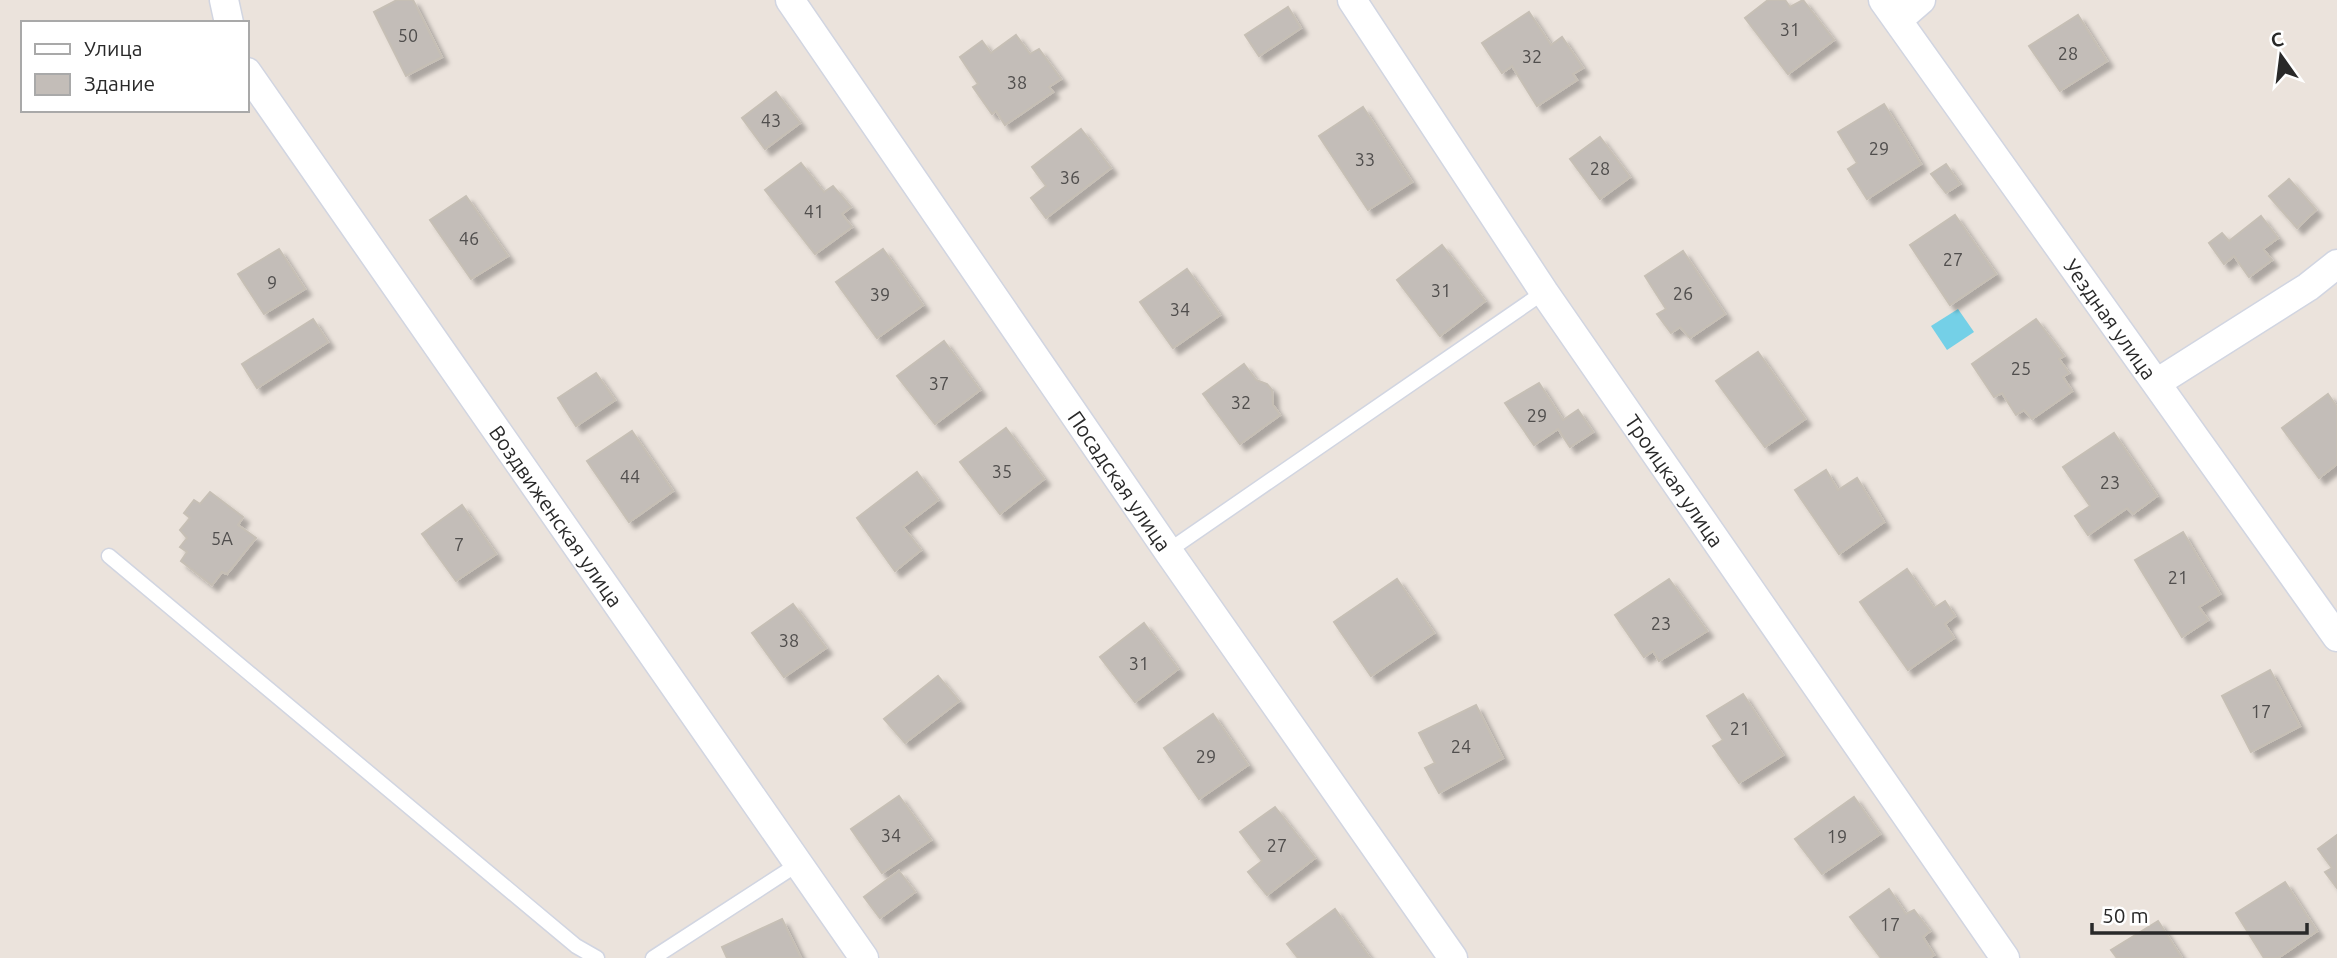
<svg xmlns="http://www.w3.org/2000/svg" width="2337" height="958" viewBox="0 0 2337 958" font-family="Ubuntu,sans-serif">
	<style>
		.water { fill: #74d0e7 }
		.building { fill: #c3bdb8; stroke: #c6bfb5; stroke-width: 2; filter: url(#shadow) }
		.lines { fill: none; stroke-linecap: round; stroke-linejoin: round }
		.lane-casing { stroke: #d1d5e1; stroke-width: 17 }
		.street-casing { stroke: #d1d5e1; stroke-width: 31 }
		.lane { stroke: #fff; stroke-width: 14 }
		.street { stroke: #fff; stroke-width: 28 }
		.labels { text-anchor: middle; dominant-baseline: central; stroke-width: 6; stroke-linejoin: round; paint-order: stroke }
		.number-label { font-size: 18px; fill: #504e4d }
		.street-label { font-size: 21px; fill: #292929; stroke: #fff }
	</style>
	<defs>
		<filter id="shadow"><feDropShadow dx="6" dy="6" stdDeviation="2" flood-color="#0004"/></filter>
	</defs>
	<rect width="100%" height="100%" fill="#ebe3dc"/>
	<polygon class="water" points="1958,309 1974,332 1947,350 1931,326"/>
	<g class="building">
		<polygon points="397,0 413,0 442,57 406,76 374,12"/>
		<polygon points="1768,0 1785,0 1790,7 1803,0 1834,40 1788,74 1745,18"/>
		<polygon points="1288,7 1301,28 1259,56 1245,35"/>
		<polygon points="1529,12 1551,45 1562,37 1583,68 1573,74 1577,80 1537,106 1512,66 1502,73 1482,43"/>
		<polygon points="2078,15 2107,61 2060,91 2029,46"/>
		<polygon points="1016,35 1030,54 1039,49 1061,79 1049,87 1053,92 1005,125 996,111 992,114 973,87 978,84 960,57 982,41 991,53"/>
		<polygon points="776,92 800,123 765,149 742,118"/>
		<polygon points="1884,104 1921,164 1867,199 1848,169 1857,163 1838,132"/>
		<polygon points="1363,107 1412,182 1368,210 1319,136"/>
		<polygon points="1081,129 1111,168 1046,218 1031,198 1046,186 1032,167"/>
		<polygon points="1600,137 1630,177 1600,199 1570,159"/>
		<polygon points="801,163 824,192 833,186 851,207 842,214 852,227 815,254 765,190"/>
		<polygon points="1946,164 1960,184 1946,193 1931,174"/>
		<polygon points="2289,179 2316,210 2297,228 2269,196"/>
		<polygon points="466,196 508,256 471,279 430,220"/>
		<polygon points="1955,215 1996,274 1950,305 1910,245"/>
		<polygon points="2261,216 2278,238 2263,249 2272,260 2249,277 2234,256 2224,264 2209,243 2222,233 2229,241"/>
		<polygon points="1442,245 1485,301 1440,336 1397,280"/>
		<polygon points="279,249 305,289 264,314 238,274"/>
		<polygon points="883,249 923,305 877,338 836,282"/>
		<polygon points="1683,251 1725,314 1690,338 1680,327 1671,333 1657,314 1666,309 1645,276"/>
		<polygon points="1187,269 1220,315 1173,348 1140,302"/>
		<polygon points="313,319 328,342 257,388 242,364"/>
		<polygon points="2036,319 2064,356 2059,359 2069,373 2063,377 2072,391 2032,419 2024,410 2016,415 2002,393 1994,397 1972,364"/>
		<polygon points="944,341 980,390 935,424 897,376"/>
		<polygon points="1758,352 1805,419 1765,447 1716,381"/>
		<polygon points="1244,364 1256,380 1267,384 1272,390 1273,405 1280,415 1240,444 1203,394"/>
		<polygon points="596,373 615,400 576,426 558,398"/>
		<polygon points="1539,383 1563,420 1578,410 1593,432 1570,447 1558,429 1534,445 1505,403"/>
		<polygon points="2328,394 2337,407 2337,464 2319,478 2282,428"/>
		<polygon points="1006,428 1044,479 1000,514 960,462"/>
		<polygon points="632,431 673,491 629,522 587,461"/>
		<polygon points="2114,433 2157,496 2133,514 2127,508 2088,535 2075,516 2090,506 2063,467"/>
		<polygon points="1826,470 1838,490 1857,478 1884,522 1839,554 1795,490"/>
		<polygon points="917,472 938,500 903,527 921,550 895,571 857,518"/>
		<polygon points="210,492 243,517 238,525 256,538 227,574 222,572 212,585 181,561 187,552 180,547 187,538 180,530 190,518 184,513 194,500 200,504"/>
		<polygon points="462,505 496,554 456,581 422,534"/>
		<polygon points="2183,532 2220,594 2199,607 2208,620 2182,637 2135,560"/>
		<polygon points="1907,569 1934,608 1945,601 1955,616 1945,624 1954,638 1908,670 1860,602"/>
		<polygon points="1397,579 1434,633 1371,676 1334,622"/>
		<polygon points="1669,579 1707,631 1659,661 1653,651 1644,657 1615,615"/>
		<polygon points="793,604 826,648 784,677 752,633"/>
		<polygon points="1144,623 1178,669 1135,702 1100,657"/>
		<polygon points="2270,670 2300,726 2251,752 2222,696"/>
		<polygon points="938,676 959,701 905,743 884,719"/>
		<polygon points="1743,694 1783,755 1739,783 1713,746 1723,740 1707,716"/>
		<polygon points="1476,705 1503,758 1439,793 1425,768 1435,763 1419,733"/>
		<polygon points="1213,714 1248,765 1199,799 1164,748"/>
		<polygon points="899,796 931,840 882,873 851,829"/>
		<polygon points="1854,797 1880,834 1822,874 1795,839"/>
		<polygon points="1275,807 1315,858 1267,895 1248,872 1262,861 1240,832"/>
		<polygon points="2337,835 2337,888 2325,872 2332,868 2318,849"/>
		<polygon points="899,871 915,892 880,918 864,897"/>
		<polygon points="2285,882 2317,931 2278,958 2264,958 2236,913"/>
		<polygon points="1889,889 1906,914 1914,910 1930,931 1923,937 1934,955 1929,958 1881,958 1850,917"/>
		<polygon points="1335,909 1370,958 1298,958 1287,944"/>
		<polygon points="782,919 801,958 727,958 722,947"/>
		<polygon points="2158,921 2182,958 2117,958 2111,950"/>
	</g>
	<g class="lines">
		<defs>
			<g id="lane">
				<polyline points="1168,551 1544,292"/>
				<polyline points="109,556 576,946 597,958"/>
				<polyline points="653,958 798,864"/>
			</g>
			<g id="street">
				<polyline points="224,0 229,23"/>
				<path id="s1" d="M790 0 1168 551 1453 958"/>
				<path id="s2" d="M1352 0 1544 292 2005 958"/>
				<path id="s3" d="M1883 0 2337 637"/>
				<polyline points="1898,20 1921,0"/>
				<path id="s4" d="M247 72 864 958"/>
				<polyline points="2158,382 2308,287 2337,264"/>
			</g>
		</defs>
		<use href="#lane" class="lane-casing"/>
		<use href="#street" class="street-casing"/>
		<use href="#lane" class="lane"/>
		<use href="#street" class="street"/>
	</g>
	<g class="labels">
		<g class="number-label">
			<text x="1790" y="29">31</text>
			<text x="408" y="35">50</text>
			<text x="2068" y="53">28</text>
			<text x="1532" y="56">32</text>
			<text x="1017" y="82">38</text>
			<text x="771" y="120">43</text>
			<text x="1879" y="148">29</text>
			<text x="1365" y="159">33</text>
			<text x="1600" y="168">28</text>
			<text x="1070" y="177">36</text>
			<text x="814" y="211">41</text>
			<text x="469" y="238">46</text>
			<text x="1953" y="259">27</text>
			<text x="272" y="282">9</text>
			<text x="1441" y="290">31</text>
			<text x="1683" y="293">26</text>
			<text x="880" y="294">39</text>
			<text x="1180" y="309">34</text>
			<text x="2021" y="368">25</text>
			<text x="939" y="383">37</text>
			<text x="1241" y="402">32</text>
			<text x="1537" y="415">29</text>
			<text x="1002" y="471">35</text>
			<text x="630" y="476">44</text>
			<text x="2110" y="482">23</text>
			<text x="222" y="538">5А</text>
			<text x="459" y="544">7</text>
			<text x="2178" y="577">21</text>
			<text x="1661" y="623">23</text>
			<text x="789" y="640">38</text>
			<text x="1139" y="663">31</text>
			<text x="2261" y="711">17</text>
			<text x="1740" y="728">21</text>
			<text x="1461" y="746">24</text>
			<text x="1206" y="756">29</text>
			<text x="891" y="835">34</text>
			<text x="1837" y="836">19</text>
			<text x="1277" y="845">27</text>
			<text x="1890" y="924">17</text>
		</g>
		<g class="street-label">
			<text stroke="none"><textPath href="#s3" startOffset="392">Уездная улица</textPath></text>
			<text stroke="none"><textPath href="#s1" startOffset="583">Посадская улица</textPath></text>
			<text stroke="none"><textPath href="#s2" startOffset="579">Троицкая улица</textPath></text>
			<text stroke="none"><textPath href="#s4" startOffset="541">Воздвиженская улица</textPath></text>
		</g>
	</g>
	<rect x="21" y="21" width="228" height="91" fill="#ffffff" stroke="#a9a9a9" stroke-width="2"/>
	<rect x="35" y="44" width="35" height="10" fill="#ffffff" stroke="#a9a9a9" stroke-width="2"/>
	<text x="84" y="56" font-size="21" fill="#292929">Улица</text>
	<rect x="35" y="74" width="35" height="21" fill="#c3bdb8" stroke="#a9a9a9" stroke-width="2"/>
	<text x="84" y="91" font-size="21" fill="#292929">Здание</text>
	<g transform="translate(2281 56) rotate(346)" stroke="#ffffff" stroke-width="5" paint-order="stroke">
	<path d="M0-5L12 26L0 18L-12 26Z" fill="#292929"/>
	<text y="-10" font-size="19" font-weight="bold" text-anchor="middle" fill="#292929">С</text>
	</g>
	<path d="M2092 923v10h215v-10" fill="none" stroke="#292929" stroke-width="3.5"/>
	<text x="2102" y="923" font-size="21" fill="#292929" stroke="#ffffff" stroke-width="5" paint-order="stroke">50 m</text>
</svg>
